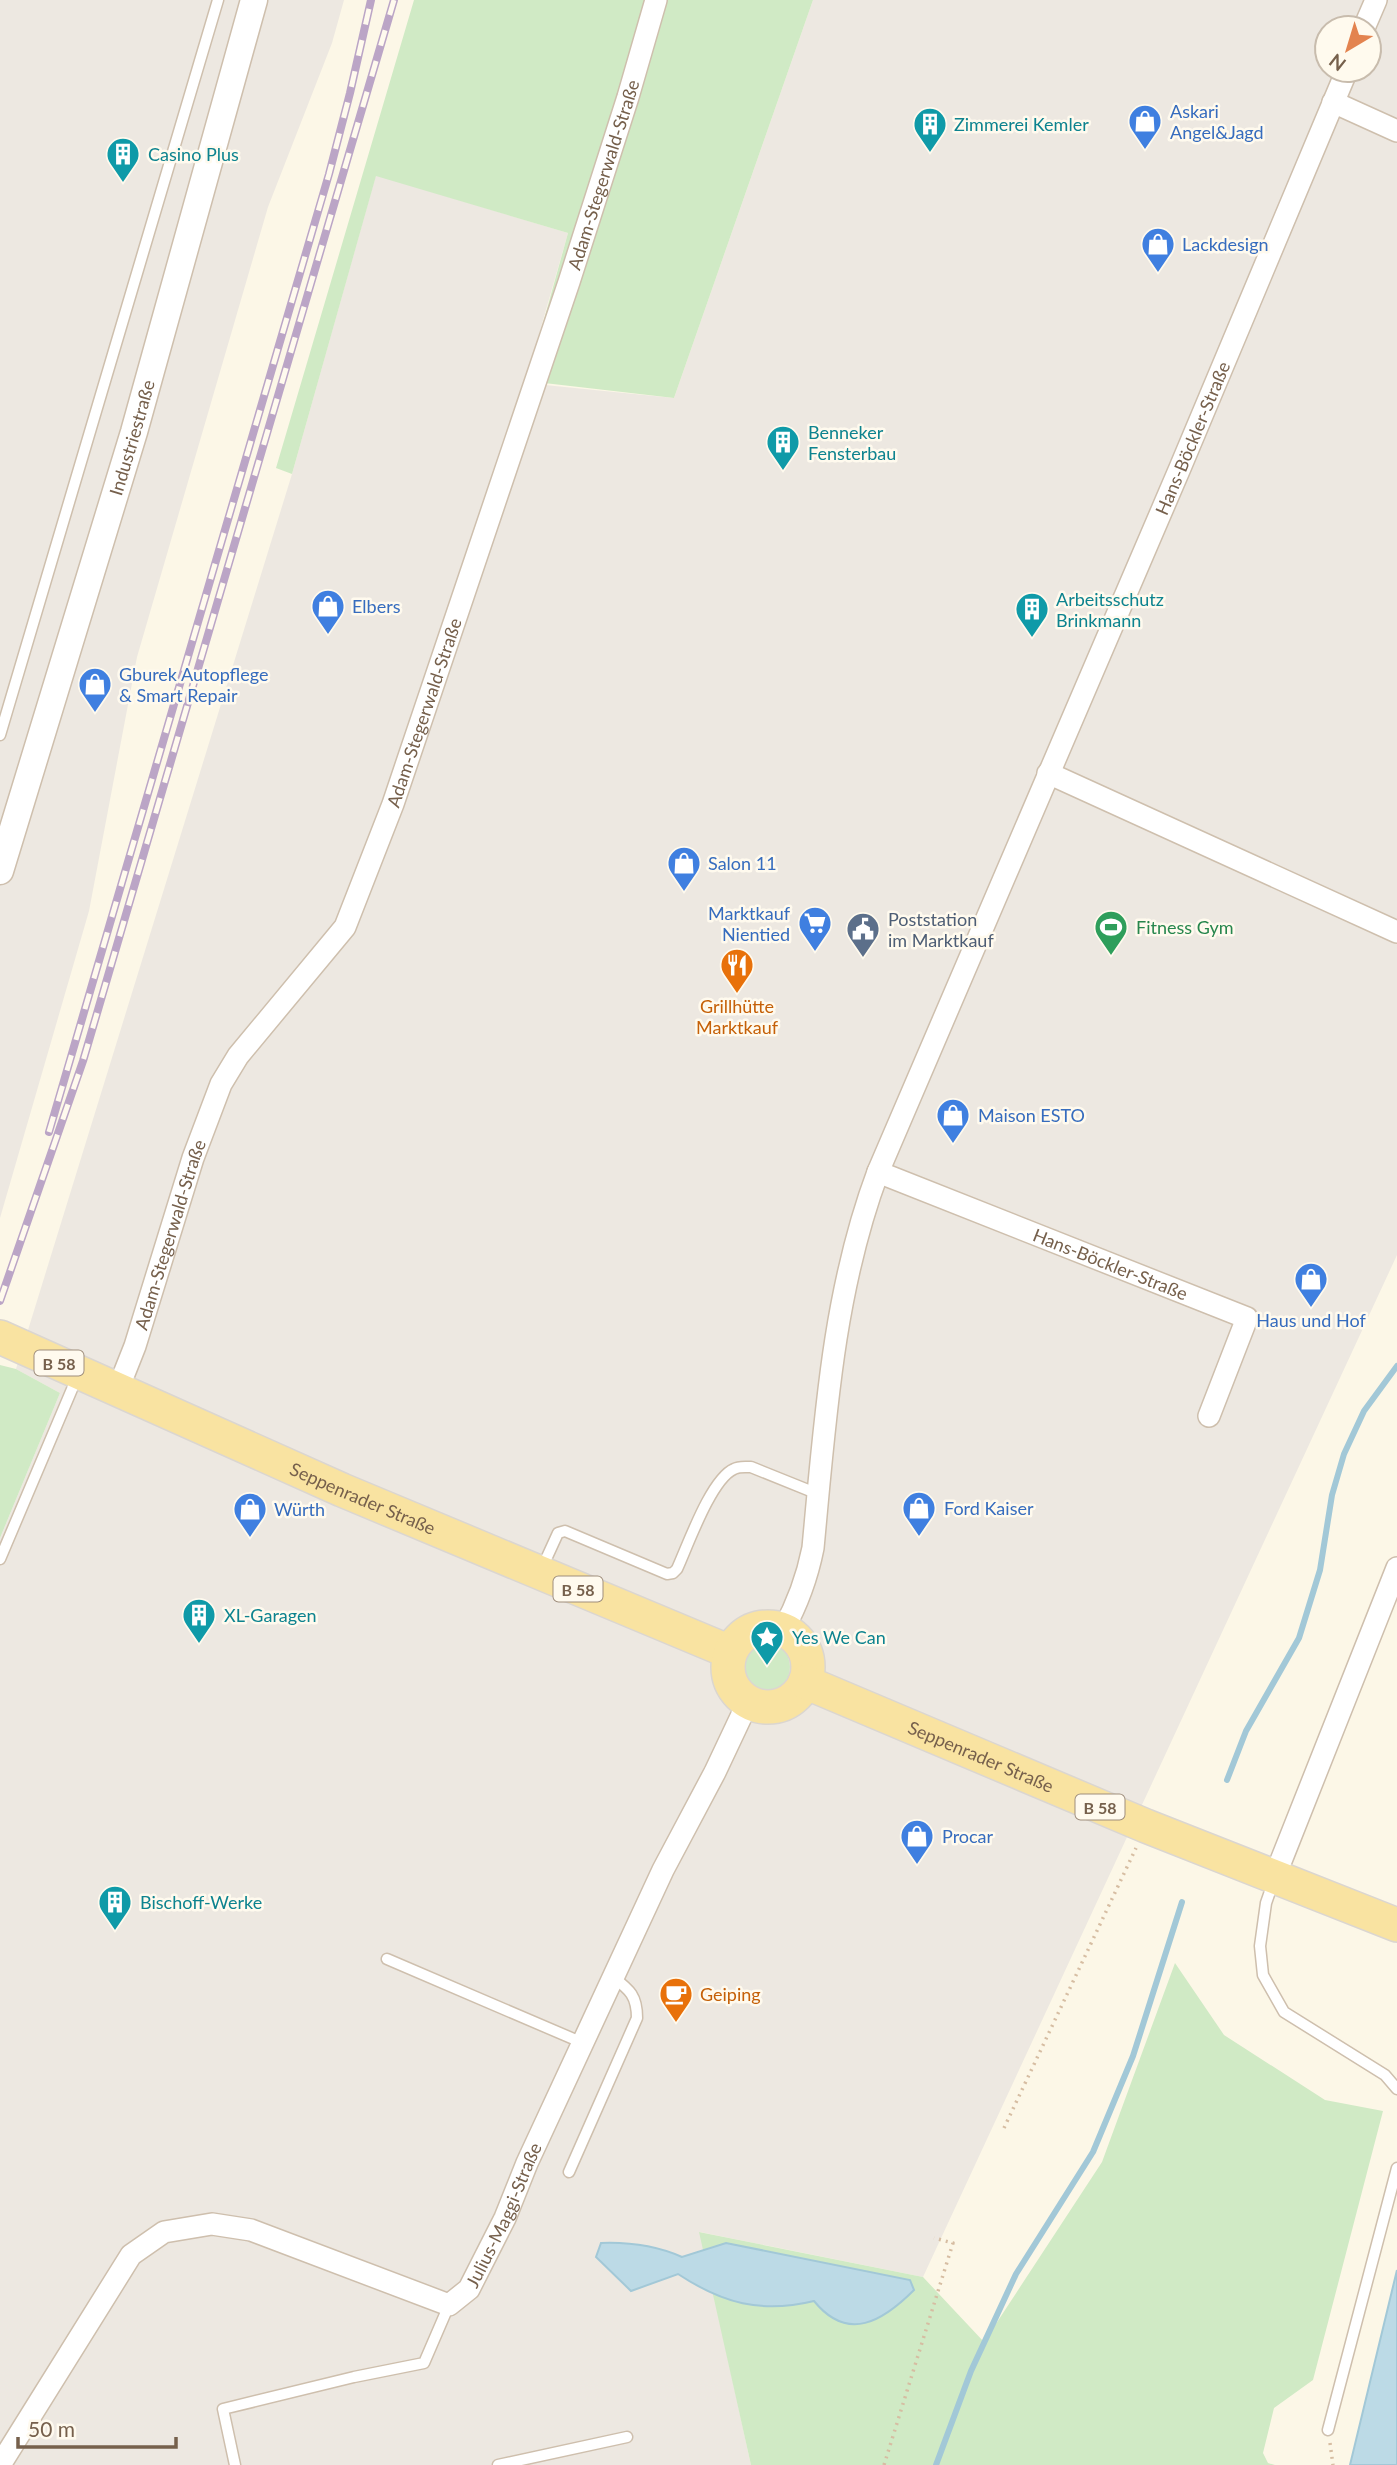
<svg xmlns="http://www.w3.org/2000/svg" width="1397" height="2465" viewBox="0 0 1397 2465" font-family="Lato,sans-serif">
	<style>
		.industrial { fill: #ede8e1; fill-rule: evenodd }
		.green { fill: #d0eac5 }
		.water { fill: #bcdae6; stroke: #a2c8d7; stroke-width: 2 }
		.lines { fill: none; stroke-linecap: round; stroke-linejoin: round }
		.stream { stroke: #a2c8d7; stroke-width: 6 }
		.service-casing { stroke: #cebfad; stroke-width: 13 }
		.minor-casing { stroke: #cebfad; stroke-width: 24 }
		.tertiary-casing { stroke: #cebfad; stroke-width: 29 }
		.primary-casing { stroke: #dbd6d0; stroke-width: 36 }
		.path { stroke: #d6bda2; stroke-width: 3.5; stroke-dasharray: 2 5; stroke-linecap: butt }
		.service { stroke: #fff; stroke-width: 10 }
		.minor { stroke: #fff; stroke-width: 21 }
		.tertiary { stroke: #fff; stroke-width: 26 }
		.primary { stroke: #f9e3a1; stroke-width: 33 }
		.rail-casing { stroke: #bba5c6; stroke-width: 8 }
		.rail { stroke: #fffaee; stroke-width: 5; stroke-dasharray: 16; stroke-linecap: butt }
		.labels { text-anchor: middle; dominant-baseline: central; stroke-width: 5; stroke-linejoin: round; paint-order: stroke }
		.shield { fill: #fffaee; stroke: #9f8e7d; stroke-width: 2 }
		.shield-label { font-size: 16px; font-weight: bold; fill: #76604c }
		.shop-label { font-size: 18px; fill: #366cbe; stroke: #fffaee; text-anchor: start }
		.culture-label { font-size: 18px; fill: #0d838f; stroke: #fffaee; text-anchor: start }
		.street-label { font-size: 18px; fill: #76604c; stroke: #fffaee }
		.service-label { font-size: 18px; fill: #4e5e75; stroke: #fffaee; text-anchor: start }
		.leisure-label { font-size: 18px; fill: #27864d; stroke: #fffaee; text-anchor: start }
		.food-label { font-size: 18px; fill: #c56008; stroke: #fffaee }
	</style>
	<rect width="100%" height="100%" fill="#fcf7e7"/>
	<g class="industrial">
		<polygon points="0,0 344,0 332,43 268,207 137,657 89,911 0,1218"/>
		<path d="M813 0H1397V1255L923 2277 700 2232 751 2465H0V1538L60 1393 16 1369 292 474 376 175 568 233 525 383 674 398ZM1327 28H1369V70H1327Z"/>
	</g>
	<g class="green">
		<polygon points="414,0 813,0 674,398 527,381 568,233 376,176 292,474 276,468"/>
		<polygon points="0,1365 16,1369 60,1393 0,1538"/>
		<circle cx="765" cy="1667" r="25"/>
		<polygon points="1175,1963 1224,2035 1325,2100 1383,2111 1313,2380 1274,2408 1263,2453 1268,2463 1275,2465 751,2465 699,2232 923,2277 984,2342 1102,2162"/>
	</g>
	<g class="water">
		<path d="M601 2243C628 2242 657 2246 682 2257L726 2243 910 2280 914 2290C883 2321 848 2343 814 2301 761 2314 722 2303 678 2274L631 2291 596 2257Z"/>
		<polygon points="1397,2270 1397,2465 1350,2465"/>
	</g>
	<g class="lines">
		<g class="stream">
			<polyline points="1227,1780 1246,1731 1299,1638 1320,1570 1332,1495 1344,1454 1364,1411 1397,1366"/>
			<polyline points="936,2465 971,2371 1016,2274 1093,2152 1133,2056 1182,1902"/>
		</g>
		<defs>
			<g id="service">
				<polyline points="0,735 218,0"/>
				<polyline points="0,1559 78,1375"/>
				<path d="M542 1568 558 1533 565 1531 667 1574 673 1573 677 1569C688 1545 711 1479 734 1469 739 1466 745 1467 751 1467L818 1494"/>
				<polyline points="1274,1880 1266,1903 1260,1946 1263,1975 1284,2012 1385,2075 1397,2089"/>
				<polyline points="387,1959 583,2043"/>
				<path d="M569 2172 637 2018C637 1996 630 1990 613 1977"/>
				<polyline points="1328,2430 1397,2168"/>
				<polyline points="235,2465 223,2409 354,2377 424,2363 449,2305"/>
				<polyline points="498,2465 627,2437"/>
			</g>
			<g id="minor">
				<polyline points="1364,28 1376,0"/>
				<polyline points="1333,102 1397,131"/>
				<polyline points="1048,773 1397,932"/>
				<path id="s1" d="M878 1172 1247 1318 1209 1416"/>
				<path id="s2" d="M118 1389 135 1346 193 1158 221 1084 238 1056 345 927 393 804 569 282 628 97 656 0"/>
				<path id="s3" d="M783 1630C798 1603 807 1578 813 1548 825 1421 833 1292 878 1172L1180 468 1347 70"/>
				<polyline points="1275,1876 1397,1568"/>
				<path id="s4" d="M0 2465 131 2255 164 2232 212 2224 251 2230 449 2305 469 2289 505 2218 527 2163 663 1870 715 1772 748 1702"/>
			</g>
			<g id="tertiary">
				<path id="s5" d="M0 871 134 432 254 0"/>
			</g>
			<g id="primary">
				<path id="s6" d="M0 1337 342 1490 730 1652"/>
				<circle cx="768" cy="1667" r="40"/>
				<path id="s7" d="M805 1682 1146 1826 1397 1925"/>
			</g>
		</defs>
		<use href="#service" class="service-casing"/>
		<use href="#minor" class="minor-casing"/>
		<use href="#tertiary" class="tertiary-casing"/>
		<use href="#primary" class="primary-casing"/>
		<g class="path">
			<polyline points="1004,2128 1136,1848"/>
			<polyline points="1330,2443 1333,2465"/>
			<polyline points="884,2465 953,2243 934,2238"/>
		</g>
		<use href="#service" class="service"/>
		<use href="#minor" class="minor"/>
		<use href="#tertiary" class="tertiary"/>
		<use href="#primary" class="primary"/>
		<defs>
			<g id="rail">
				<polyline points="49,1132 329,174 350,93 371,0"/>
				<polyline points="0,1301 83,1061 394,0"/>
			</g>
		</defs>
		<use href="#rail" class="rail-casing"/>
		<use href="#rail" class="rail"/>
	</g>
	<defs>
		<symbol id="shop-pin" viewBox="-11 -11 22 30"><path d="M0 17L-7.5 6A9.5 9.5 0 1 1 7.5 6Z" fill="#3f7fe0" stroke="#fffaee"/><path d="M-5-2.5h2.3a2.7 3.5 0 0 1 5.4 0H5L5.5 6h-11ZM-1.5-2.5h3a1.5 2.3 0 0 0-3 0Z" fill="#fff"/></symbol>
		<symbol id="building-pin" viewBox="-11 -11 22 30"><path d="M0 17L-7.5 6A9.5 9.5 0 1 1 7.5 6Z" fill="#0f9aa8" stroke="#fffaee"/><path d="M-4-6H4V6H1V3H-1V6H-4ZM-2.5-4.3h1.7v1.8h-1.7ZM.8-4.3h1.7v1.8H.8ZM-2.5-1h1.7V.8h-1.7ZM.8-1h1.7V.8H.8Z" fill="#fff"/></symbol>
		<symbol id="supermarket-pin" viewBox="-11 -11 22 30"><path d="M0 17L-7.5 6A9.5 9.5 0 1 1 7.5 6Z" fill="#3f7fe0" stroke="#fffaee"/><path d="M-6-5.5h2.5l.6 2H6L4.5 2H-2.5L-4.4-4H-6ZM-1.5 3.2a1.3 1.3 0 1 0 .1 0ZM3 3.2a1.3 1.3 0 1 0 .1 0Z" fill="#fff"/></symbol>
		<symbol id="stadium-pin" viewBox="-11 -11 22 30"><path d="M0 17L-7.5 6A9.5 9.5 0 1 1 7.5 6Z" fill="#2e9e5b" stroke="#fffaee"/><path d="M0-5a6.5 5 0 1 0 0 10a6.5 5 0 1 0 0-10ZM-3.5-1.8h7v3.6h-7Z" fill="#fff"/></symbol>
		<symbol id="civic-pin" viewBox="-11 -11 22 30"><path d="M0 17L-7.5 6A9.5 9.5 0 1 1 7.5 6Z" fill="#5c6f8a" stroke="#fffaee"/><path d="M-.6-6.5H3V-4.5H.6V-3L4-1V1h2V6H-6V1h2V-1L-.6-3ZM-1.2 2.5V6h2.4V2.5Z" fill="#fff"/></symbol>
		<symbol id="restaurant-pin" viewBox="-11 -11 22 30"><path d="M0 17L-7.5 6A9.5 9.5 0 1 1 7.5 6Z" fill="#e8710a" stroke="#fffaee"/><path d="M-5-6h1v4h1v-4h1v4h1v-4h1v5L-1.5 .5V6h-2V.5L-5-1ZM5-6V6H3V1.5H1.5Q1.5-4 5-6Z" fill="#fff"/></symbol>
		<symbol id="sight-pin" viewBox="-11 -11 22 30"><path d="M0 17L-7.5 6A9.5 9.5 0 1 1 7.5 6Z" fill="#0f9aa8" stroke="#fffaee"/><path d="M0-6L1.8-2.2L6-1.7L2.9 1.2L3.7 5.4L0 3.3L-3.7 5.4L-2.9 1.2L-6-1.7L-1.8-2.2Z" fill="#fff"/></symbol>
		<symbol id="cafe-pin" viewBox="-11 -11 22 30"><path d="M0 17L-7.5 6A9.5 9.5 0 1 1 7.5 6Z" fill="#e8710a" stroke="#fffaee"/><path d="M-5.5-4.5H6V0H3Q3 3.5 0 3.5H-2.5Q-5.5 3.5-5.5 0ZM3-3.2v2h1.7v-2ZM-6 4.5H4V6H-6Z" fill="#fff"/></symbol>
	</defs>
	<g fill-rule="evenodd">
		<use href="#shop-pin" x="1126" y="102" width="38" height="52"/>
		<use href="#building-pin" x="911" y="105" width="38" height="52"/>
		<use href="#building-pin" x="104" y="135" width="38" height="52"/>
		<use href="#shop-pin" x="1139" y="225" width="38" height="52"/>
		<use href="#building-pin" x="764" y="423" width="38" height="52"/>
		<use href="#shop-pin" x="309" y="587" width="38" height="52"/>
		<use href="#building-pin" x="1013" y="590" width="38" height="52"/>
		<use href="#shop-pin" x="76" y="665" width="38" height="52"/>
		<use href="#shop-pin" x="665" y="844" width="38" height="52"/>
		<use href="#supermarket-pin" x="796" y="904" width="38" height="52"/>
		<use href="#stadium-pin" x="1092" y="908" width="38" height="52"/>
		<use href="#civic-pin" x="844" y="910" width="38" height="52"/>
		<use href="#restaurant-pin" x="718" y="946" width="38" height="52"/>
		<use href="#shop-pin" x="934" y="1096" width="38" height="52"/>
		<use href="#shop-pin" x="1292" y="1260" width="38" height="52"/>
		<use href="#shop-pin" x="900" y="1489" width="38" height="52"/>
		<use href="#shop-pin" x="231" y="1490" width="38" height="52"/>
		<use href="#building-pin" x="180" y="1596" width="38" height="52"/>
		<use href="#sight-pin" x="748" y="1618" width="38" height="52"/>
		<use href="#shop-pin" x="898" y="1817" width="38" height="52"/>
		<use href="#building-pin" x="96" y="1883" width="38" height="52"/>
		<use href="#cafe-pin" x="657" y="1975" width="38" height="52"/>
	</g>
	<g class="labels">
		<g class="shield">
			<rect x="34.5" y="1350.5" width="49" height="25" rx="5"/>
			<rect x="553.5" y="1576.5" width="49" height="25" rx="5"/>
			<rect x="1075.5" y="1794.5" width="49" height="25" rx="5"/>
		</g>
		<g class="shield-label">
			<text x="59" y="1363">B 58</text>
			<text x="578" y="1589">B 58</text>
			<text x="1100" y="1807">B 58</text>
		</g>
		<g class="shop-label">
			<text x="1170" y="111">Askari<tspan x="1170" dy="21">Angel&amp;Jagd</tspan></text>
			<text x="1182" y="244">Lackdesign</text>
			<text x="352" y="606">Elbers</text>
			<text x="119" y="674">Gburek Autopflege<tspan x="119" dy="21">&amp; Smart Repair</tspan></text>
			<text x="708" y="863">Salon 11</text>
			<text x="790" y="913" text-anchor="end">Marktkauf<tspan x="790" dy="21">Nientied</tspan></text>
			<text x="978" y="1115">Maison ESTO</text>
			<text x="1311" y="1320" text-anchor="middle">Haus und Hof</text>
			<text x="944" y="1508">Ford Kaiser</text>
			<text x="274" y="1509">Würth</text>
			<text x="942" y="1836">Procar</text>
		</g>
		<g class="culture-label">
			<text x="954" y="124">Zimmerei Kemler</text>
			<text x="148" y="154">Casino Plus</text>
			<text x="808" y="432">Benneker<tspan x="808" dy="21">Fensterbau</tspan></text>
			<text x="1056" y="599">Arbeitsschutz<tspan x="1056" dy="21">Brinkmann</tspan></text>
			<text x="224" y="1615">XL-Garagen</text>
			<text x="792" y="1637">Yes We Can</text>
			<text x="140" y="1902">Bischoff-Werke</text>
		</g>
		<g class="street-label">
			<text stroke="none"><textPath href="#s2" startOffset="1318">Adam-Stegerwald-Straße</textPath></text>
			<text stroke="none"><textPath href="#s5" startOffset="453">Industriestraße</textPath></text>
			<text stroke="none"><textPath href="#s3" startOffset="1269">Hans-Böckler-Straße</textPath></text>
			<text stroke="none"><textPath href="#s2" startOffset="751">Adam-Stegerwald-Straße</textPath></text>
			<text stroke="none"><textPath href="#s2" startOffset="163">Adam-Stegerwald-Straße</textPath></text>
			<text stroke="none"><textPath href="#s1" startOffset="250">Hans-Böckler-Straße</textPath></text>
			<text stroke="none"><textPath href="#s6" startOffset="397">Seppenrader Straße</textPath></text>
			<text stroke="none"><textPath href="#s7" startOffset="191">Seppenrader Straße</textPath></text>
			<text stroke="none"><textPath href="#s4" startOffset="695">Julius-Maggi-Straße</textPath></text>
		</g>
		<g class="service-label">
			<text x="888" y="919">Poststation<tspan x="888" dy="21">im Marktkauf</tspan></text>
		</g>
		<g class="leisure-label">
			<text x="1136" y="927">Fitness Gym</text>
		</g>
		<g class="food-label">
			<text x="737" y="1006">Grillhütte<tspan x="737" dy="21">Marktkauf</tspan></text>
			<text x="700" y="1994" text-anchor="start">Geiping</text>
		</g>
	</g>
	<g transform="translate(1348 49) rotate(218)"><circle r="33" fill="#fffaee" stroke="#c8bcad" stroke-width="2"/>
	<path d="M0-5L12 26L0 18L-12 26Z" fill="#e3834f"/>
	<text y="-10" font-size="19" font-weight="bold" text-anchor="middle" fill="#76604c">N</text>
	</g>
	<path d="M18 2437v10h158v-10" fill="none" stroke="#76604c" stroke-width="3.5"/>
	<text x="28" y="2437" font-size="21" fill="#76604c" stroke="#fffaee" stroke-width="5" paint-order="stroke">50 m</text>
</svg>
